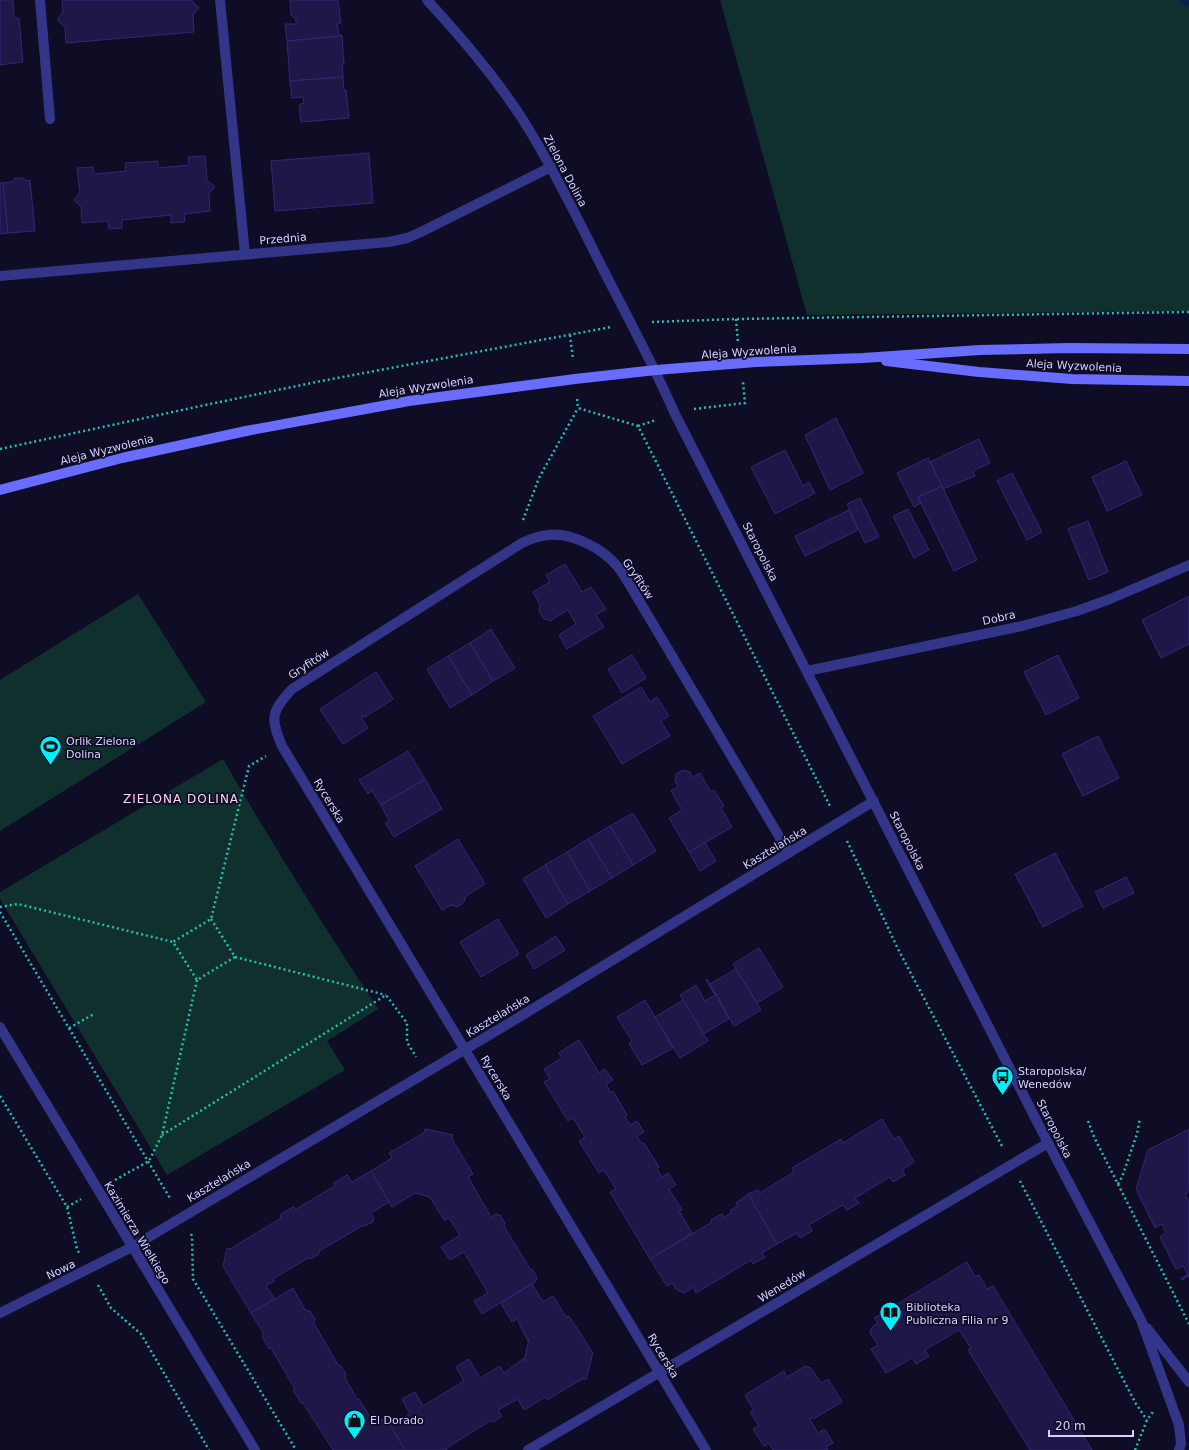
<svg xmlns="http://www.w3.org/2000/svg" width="1189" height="1450" viewBox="0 0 1189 1450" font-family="'DejaVu Sans',sans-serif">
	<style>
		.green { fill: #0f302d }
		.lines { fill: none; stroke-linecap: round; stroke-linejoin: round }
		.stream { stroke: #072349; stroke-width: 8 }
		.building { fill: #1e1748; stroke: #322776 }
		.path { stroke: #24bfae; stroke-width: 2.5; stroke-dasharray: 2 3; stroke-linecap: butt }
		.lane { stroke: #333588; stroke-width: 10 }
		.street { stroke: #333588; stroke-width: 10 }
		.secondary { stroke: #686cff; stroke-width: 10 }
		.labels { text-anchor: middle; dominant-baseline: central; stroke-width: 3.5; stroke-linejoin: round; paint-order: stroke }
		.street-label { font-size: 11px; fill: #d4d1ff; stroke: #0f0c25 }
		.poi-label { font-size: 11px; fill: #d4d1ff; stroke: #0f0c25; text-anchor: start }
		.neighbourhood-label { font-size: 12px; letter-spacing: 1px; fill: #ffd3f1; stroke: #0f0c25 }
	</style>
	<rect width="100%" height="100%" fill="#0f0c25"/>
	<g class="green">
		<polygon points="720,0 1189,0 1189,311 807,315"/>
		<polygon points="138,594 206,702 0,831 0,680"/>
		<path d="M223 759C272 843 324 927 378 1009L327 1041 345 1070 167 1175 0 899V892Z"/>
	</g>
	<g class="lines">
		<polyline class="stream" points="1182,0 1189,3"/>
	</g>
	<g class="building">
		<polygon points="0,0 13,0 14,18 19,18 23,62 0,65"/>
		<polygon points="62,0 191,0 199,8 193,15 194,32 66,43 65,27 57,20 63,12"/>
		<polygon points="290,0 338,0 341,23 337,23 339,35 342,35 342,36 287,41 285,24 296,24 296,19 291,15"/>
		<polygon points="342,36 344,64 342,64 343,77 290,81 287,41"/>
		<polygon points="343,77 344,90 346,90 349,118 301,122 299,105 304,103 303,97 292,98 290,81"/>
		<polygon points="369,153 373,203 275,211 271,161"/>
		<polygon points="205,156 207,180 215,187 209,194 210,211 184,214 185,222 171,223 171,215 122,220 122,228 109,229 108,221 82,223 81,207 74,200 80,192 77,168 93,167 94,174 126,171 125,163 158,161 158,168 189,165 188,157"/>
		<polygon points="15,178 23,178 26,181 30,180 35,231 8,233 3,183 12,182"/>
		<polygon points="0,183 3,183 8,233 0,234"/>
		<polygon points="836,418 863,473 830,490 805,435"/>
		<polygon points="979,439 990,463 973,471 975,476 943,489 930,462"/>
		<polygon points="785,450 803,486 809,482 815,493 775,514 751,467"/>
		<polygon points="928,458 942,486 918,497 921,503 914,507 897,473"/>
		<polygon points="1126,461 1142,495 1107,511 1092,477"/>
		<polygon points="1012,473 1042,532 1027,540 997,481"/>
		<polygon points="942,486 977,560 954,571 918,497"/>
		<polygon points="860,498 879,537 865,543 847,504"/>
		<polygon points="908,509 929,550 914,558 893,516"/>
		<polygon points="849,510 858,530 805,556 795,536"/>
		<polygon points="1088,521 1108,572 1089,580 1068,529"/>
		<polygon points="565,564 582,592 591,587 606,609 596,615 604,627 567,649 559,635 576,624 568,610 550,621 544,619 539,611 540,605 533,592 550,582 546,575"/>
		<polygon points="1189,596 1189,644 1161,658 1142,620"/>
		<polygon points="491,629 515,668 493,681 470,643"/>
		<polygon points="470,643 493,681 472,695 448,656"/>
		<polygon points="632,655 646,678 622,693 608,669"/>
		<polygon points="1058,655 1079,698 1046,715 1024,672"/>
		<polygon points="448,656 472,695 450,708 427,669"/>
		<polygon points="376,672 393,699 365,717 364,716 361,717 368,728 343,744 320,709"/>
		<polygon points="641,687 650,702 657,697 669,716 661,721 670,736 622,764 593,716"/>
		<polygon points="1098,736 1119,778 1083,796 1062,754"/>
		<polygon points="408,751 425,779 381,805 372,791 368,794 359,780"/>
		<polygon points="683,770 690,772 693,777 700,773 711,792 714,790 724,806 721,808 732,827 689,852 669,818 682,810 671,791 678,786 675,781 676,774"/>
		<polygon points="425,779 442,809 394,837 385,823 389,821 381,805"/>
		<polygon points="633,813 656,851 633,865 610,826"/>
		<polygon points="610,826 633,865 612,878 588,839"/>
		<polygon points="458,839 485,884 466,896 464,902 457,907 451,905 442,910 415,866"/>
		<polygon points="588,839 612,878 590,891 567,852"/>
		<polygon points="705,843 716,861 700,871 689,852"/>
		<polygon points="567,852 590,891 568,904 545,865"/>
		<polygon points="1055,853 1083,906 1043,927 1015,874"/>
		<polygon points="545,865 568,904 546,918 523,879"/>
		<polygon points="1126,877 1134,893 1103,908 1095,892"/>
		<polygon points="498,919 519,954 481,977 460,942"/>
		<polygon points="556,936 565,950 534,969 526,955"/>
		<polygon points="759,948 783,987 757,1003 733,964"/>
		<polygon points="736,969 761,1010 734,1026 710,984"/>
		<polygon points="707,979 729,1019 703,1034 680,995 696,985 705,1001 715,995 706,980"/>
		<polygon points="645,1000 673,1048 642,1065 629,1044 632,1041 617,1017"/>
		<polygon points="683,1000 708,1041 680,1058 655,1017"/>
		<polygon points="579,1040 599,1073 605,1069 613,1080 606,1084 611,1093 613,1091 627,1115 625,1117 630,1125 637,1121 644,1132 637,1136 642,1144 644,1143 659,1167 657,1169 662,1177 668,1173 676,1185 669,1189 682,1210 679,1211 692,1233 650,1259 610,1192 616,1189 604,1170 599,1173 579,1141 585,1137 573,1118 568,1121 544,1082 550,1079 544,1069 562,1058 559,1053"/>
		<polygon points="882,1119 894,1139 899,1136 914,1162 902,1170 905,1175 893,1182 890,1177 855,1198 859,1203 847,1210 843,1205 809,1225 812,1231 800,1238 797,1233 777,1244 748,1194 758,1190 760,1193 794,1172 792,1168 841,1139 843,1143"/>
		<polygon points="425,1129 453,1135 452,1139 473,1174 468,1177 491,1217 496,1214 500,1215 505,1223 504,1226 530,1269 532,1269 537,1277 536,1281 482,1314 474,1301 488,1293 464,1252 450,1260 441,1247 460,1235 449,1218 444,1220 430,1197 415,1193 392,1207 371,1171 392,1158 389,1153 424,1133"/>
		<polygon points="1189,1129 1189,1192 1187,1192 1185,1197 1189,1199 1189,1278 1188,1276 1182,1280 1181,1278 1188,1275 1183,1266 1176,1269 1160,1237 1166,1233 1162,1224 1155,1228 1136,1189 1148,1150"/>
		<polygon points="371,1171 389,1202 371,1213 374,1218 373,1222 364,1226 362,1226 319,1251 319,1254 310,1259 308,1258 273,1279 274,1281 266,1286 275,1299 251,1313 223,1266 227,1248 230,1249 281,1218 280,1215 293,1207 296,1209 335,1186 334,1183 347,1175 352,1182"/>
		<polygon points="748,1194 777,1244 762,1253 765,1257 753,1264 751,1260 696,1293 693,1287 684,1293 677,1290 672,1283 667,1286 650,1259 712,1222 711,1220 722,1214 724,1217 731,1213 730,1211 738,1206 736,1203"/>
		<polygon points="967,1262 975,1277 979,1275 987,1289 993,1286 1092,1450 1030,1450 968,1350 971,1348 959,1330 925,1350 929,1356 916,1364 912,1358 886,1373 871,1349 878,1345 870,1333 872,1327 878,1323 874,1318"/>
		<polygon points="532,1284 543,1302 553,1296 566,1317 569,1316 593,1353 586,1379 582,1379 547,1400 545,1397 524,1410 518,1399 498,1410 501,1415 501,1417 493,1422 490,1421 448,1447 446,1450 405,1450 390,1426 410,1414 402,1399 415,1392 423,1406 464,1381 456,1367 469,1359 480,1378 500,1366 504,1373 523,1359 524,1361 529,1339 528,1341 517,1319 512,1322 501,1303"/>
		<polygon points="293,1288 305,1310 310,1311 315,1319 314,1323 338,1365 341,1366 346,1374 345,1378 357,1399 359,1399 371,1419 374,1418 388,1421 405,1450 333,1450 303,1403 301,1403 293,1390 295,1389 271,1348 269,1349 262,1336 264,1334 251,1313"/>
		<polygon points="805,1366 811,1368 821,1383 828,1379 842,1402 813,1419 812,1417 810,1419 818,1433 825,1429 833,1443 826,1447 828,1450 773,1450 769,1443 764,1446 753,1429 759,1426 750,1412 754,1411 745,1395 784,1371 787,1377"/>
	</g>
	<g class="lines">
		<g class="path">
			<polyline points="736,319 738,343"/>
			<polyline points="652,322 736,319 1189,312"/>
			<polyline points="570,335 573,360"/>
			<polyline points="577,399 578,408 638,426 830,806"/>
			<polyline points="694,409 745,403 743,382"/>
			<polyline points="638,426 656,420"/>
			<polyline points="0,449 210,404 321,381 611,327"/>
			<polyline points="523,520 539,478 578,408"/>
			<polyline points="847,841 898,949 1003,1148"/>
			<polyline points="0,907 18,904 173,942"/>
			<polyline points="0,912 171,1200"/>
			<polyline points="211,919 235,957 197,980 173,942 211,919 249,766 266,756"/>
			<polyline points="235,957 386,995"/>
			<polyline points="69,1028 94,1014"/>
			<polyline points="0,1096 67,1207 77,1249 79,1253"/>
			<polyline points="1088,1121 1094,1137 1189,1324"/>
			<polyline points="162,1135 386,995 407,1023 407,1042 416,1057"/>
			<polyline points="115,1180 149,1161 162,1135 197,980"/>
			<polyline points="1020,1181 1136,1404 1147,1420"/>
			<polyline points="1118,1184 1122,1177 1137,1134 1140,1118"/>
			<polyline points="67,1207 81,1199"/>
			<polyline points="191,1234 192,1236 193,1279 296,1450"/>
			<polyline points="98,1285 111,1308 141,1334 209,1450"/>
			<polyline points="1135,1450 1147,1420 1153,1412"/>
		</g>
		<g class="lane">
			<polyline points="40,0 50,119"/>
			<polyline points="220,0 245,254"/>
		</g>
		<g class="street">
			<path d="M427 0C464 40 500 82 528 128 557 175 580 224 605 273 629 320 654 366 675 414L1048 1143 1141 1320 1179 1425 1181 1444 1179 1450"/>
			<polyline points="0,276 389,242 407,238 421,232 551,167"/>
			<polyline points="807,671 1022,626 1077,611 1110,599 1189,565"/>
			<polyline points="0,1027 255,1450"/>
			<polyline points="0,1313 132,1247 511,1022 874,801"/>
			<polyline points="1147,1328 1189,1382"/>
			<polyline points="528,1450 1048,1143"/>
			<path d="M706 1450 282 746C270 718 271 712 292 689L522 543C530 539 539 536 548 535 572 532 603 549 617 566 624 574 629 584 634 592L789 853"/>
		</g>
		<g class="secondary">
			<polyline points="886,361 979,372 1072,379 1189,381"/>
			<polyline points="0,490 122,458 246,431 409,401 575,379 656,370 756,362 863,358 980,350 1069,348 1189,349"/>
		</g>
	</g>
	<defs>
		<symbol id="stadium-pin" viewBox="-11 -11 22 30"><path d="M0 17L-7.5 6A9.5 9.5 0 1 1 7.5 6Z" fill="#00effc" stroke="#0f0c25"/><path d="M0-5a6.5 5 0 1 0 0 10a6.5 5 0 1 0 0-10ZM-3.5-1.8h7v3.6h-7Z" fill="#111"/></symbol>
		<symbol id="bus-pin" viewBox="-11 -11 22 30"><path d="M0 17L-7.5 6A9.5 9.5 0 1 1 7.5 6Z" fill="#00effc" stroke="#0f0c25"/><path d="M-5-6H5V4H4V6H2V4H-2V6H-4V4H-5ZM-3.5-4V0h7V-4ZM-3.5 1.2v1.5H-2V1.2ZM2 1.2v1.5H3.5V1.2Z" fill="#111"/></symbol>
		<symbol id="library-pin" viewBox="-11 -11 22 30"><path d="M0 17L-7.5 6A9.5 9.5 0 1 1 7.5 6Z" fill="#00effc" stroke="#0f0c25"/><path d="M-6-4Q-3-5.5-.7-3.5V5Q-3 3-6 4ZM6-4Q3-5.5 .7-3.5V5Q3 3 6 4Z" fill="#111"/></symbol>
		<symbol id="shop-pin" viewBox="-11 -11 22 30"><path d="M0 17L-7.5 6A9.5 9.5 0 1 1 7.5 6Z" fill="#00effc" stroke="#0f0c25"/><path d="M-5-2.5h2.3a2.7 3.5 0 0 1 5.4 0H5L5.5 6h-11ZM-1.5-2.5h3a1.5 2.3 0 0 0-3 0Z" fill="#111"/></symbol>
	</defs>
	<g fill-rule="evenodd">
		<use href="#stadium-pin" x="38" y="734" width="25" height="34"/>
		<use href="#bus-pin" x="990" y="1064" width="25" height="34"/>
		<use href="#library-pin" x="878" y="1300" width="25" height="34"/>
		<use href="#shop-pin" x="342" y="1408" width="25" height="34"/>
	</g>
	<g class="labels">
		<g class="street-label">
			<text transform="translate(565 171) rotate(62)">Zielona Dolina</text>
			<text transform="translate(283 239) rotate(-5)">Przednia</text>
			<text transform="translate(749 352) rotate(-4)">Aleja Wyzwolenia</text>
			<text transform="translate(1074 366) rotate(3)">Aleja Wyzwolenia</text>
			<text transform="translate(426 387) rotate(-9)">Aleja Wyzwolenia</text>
			<text transform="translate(107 450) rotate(-14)">Aleja Wyzwolenia</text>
			<text transform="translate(760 552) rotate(63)">Staropolska</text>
			<text transform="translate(638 579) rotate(56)">Gryfitów</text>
			<text transform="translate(999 618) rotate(-12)">Dobra</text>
			<text transform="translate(309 664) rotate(-33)">Gryfitów</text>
			<text transform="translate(329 801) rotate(59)">Rycerska</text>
			<text transform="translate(907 841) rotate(63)">Staropolska</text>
			<text transform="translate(775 848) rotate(-31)">Kasztelańska</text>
			<text transform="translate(498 1016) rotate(-31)">Kasztelańska</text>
			<text transform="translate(496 1078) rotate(59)">Rycerska</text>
			<text transform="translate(1054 1129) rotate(63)">Staropolska</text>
			<text transform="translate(219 1181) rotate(-31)">Kasztelańska</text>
			<text transform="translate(137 1233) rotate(59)">Kazimierza Wielkiego</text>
			<text transform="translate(61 1270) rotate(-26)">Nowa</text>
			<text transform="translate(782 1286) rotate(-31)">Wenedów</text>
			<text transform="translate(663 1356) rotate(59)">Rycerska</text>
		</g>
		<g class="poi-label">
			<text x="66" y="741">Orlik Zielona<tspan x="66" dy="13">Dolina</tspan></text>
			<text x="1018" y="1071">Staropolska/<tspan x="1018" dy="13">Wenedów</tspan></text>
			<text x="906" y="1307">Biblioteka<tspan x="906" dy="13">Publiczna Filia nr 9</tspan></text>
			<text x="370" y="1420">El Dorado</text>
		</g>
		<g class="neighbourhood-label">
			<text x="181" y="799">ZIELONA DOLINA</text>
		</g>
	</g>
	<path d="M1049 1430v6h84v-6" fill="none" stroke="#d4d1ff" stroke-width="2"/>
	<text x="1055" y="1430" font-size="12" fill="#d4d1ff" stroke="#0f0c25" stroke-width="3" paint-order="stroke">20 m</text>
</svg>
